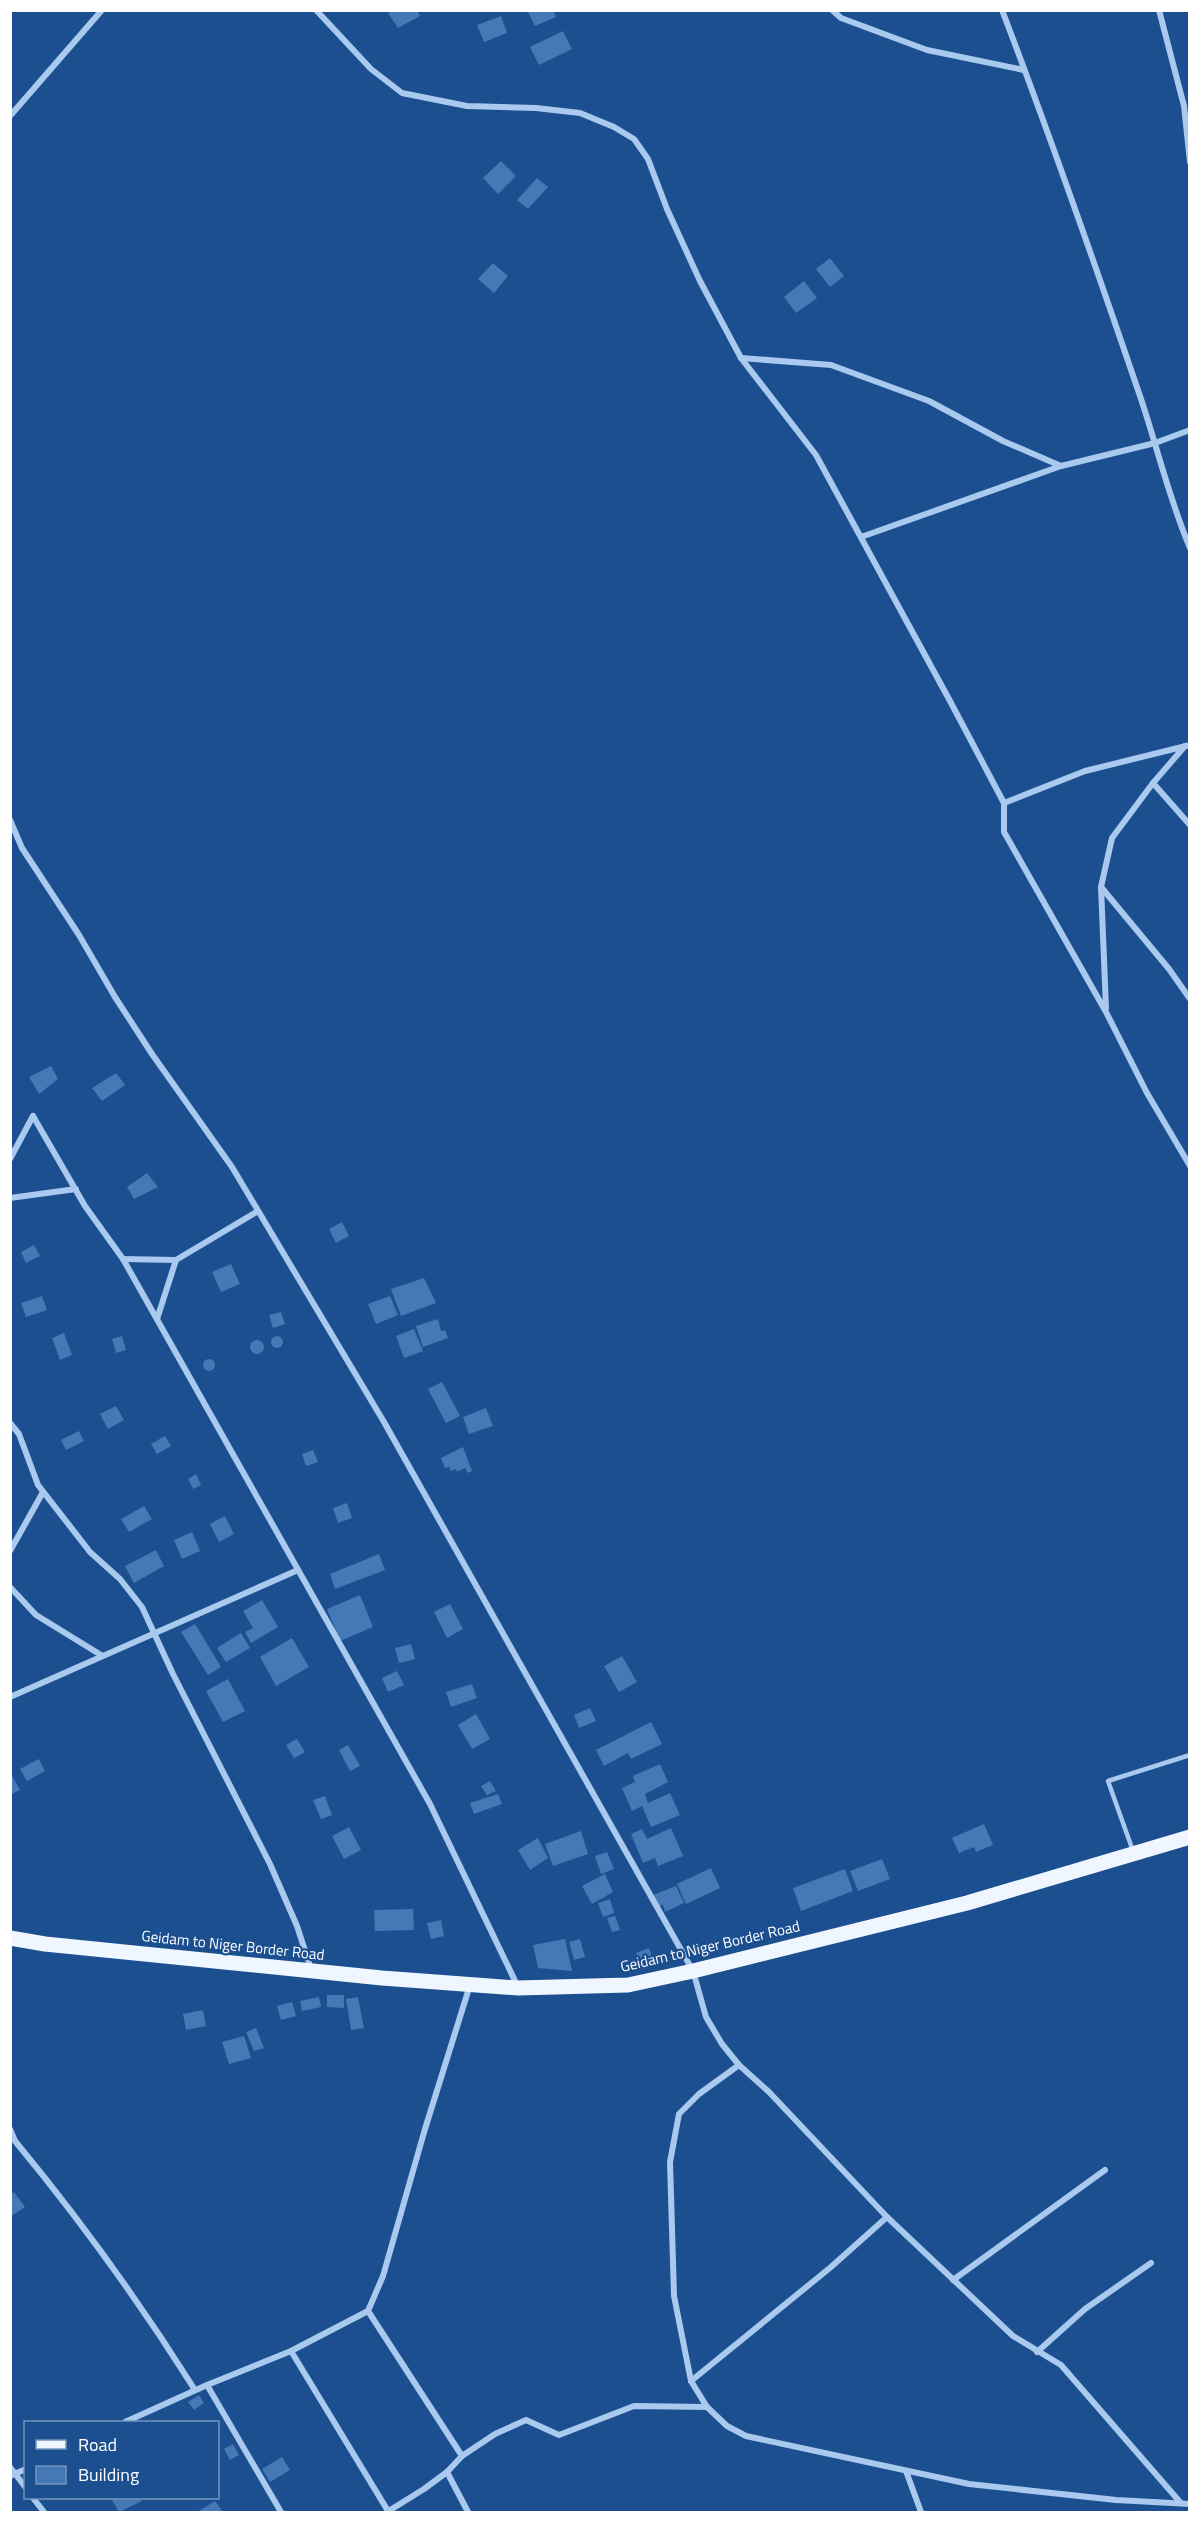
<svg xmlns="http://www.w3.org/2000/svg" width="1200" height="2523" viewBox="0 0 1200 2523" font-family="'Titillium Web',sans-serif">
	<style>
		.building { fill: #4478b7 }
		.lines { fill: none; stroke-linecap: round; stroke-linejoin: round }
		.lane { stroke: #a9c9ee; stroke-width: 4.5 }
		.street { stroke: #a9c9ee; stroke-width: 6 }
		.primary { stroke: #f0f6ff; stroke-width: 15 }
		.labels { text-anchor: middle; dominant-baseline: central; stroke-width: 4.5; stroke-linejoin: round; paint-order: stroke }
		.street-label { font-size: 15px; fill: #fff; stroke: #1b4f8f }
	</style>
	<rect width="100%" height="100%" fill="#1b4f8f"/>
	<g class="building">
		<polygon points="392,10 417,10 420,16 398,28 388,13"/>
		<polygon points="527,10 553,10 556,17 535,26"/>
		<polygon points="501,16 507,33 484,42 477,25"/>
		<polygon points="563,31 572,49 539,65 530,47"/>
		<polygon points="501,161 516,176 498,194 483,178"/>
		<polygon points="537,178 548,187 528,209 517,200"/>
		<polygon points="830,258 844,276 830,287 816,269"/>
		<polygon points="493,263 508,276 494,293 478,279"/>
		<polygon points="804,281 817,298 796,313 784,297"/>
		<polygon points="51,1066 58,1079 39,1094 29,1077"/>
		<polygon points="116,1073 125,1085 102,1101 92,1088"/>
		<polygon points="147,1173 158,1187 134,1199 127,1187"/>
		<polygon points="342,1222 349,1236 336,1243 329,1229"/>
		<polygon points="34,1245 40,1256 26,1263 21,1252"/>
		<polygon points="231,1264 240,1284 221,1292 212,1272"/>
		<polygon points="424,1278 436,1303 401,1316 391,1289"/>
		<polygon points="42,1296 47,1310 26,1317 21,1303"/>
		<polygon points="390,1296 398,1315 376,1324 368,1304"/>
		<polygon points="281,1312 285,1324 273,1328 269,1315"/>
		<polygon points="438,1319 441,1331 445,1330 448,1338 423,1347 416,1326"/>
		<polygon points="414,1329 423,1351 404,1358 396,1336"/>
		<polygon points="64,1333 72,1355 60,1360 52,1338"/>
		<circle cx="277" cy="1342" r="6"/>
		<polygon points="122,1336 126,1350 116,1353 112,1339"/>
		<circle cx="257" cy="1347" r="7"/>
		<circle cx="209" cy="1365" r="6"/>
		<polygon points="442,1382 460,1416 446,1423 428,1389"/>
		<polygon points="116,1406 124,1420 108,1429 100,1414"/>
		<polygon points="486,1408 493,1426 469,1434 463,1417"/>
		<polygon points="79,1431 84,1441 66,1450 61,1440"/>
		<polygon points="165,1436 171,1446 157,1454 151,1444"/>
		<polygon points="463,1447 472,1471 468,1473 465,1468 457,1472 456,1469 451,1471 449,1467 445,1468 441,1458"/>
		<polygon points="313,1450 318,1462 306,1466 302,1454"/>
		<polygon points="196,1474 201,1485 193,1489 188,1479"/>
		<polygon points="347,1503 352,1518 338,1523 333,1508"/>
		<polygon points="144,1506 152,1519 129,1532 121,1519"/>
		<polygon points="225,1516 234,1534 219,1542 210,1524"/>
		<polygon points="192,1532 200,1551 182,1559 174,1540"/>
		<polygon points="156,1550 164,1566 134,1583 125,1566"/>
		<polygon points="379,1554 385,1570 335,1589 330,1574"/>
		<polygon points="360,1595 373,1627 340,1641 327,1609"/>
		<polygon points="262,1600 278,1627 251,1643 245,1632 253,1628 243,1611"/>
		<polygon points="450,1604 463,1629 447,1638 434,1612"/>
		<polygon points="195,1624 221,1667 208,1675 181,1632"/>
		<polygon points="241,1633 250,1648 226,1662 217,1648"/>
		<polygon points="292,1638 309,1667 276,1686 260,1657"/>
		<polygon points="411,1644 415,1659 399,1663 395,1648"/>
		<polygon points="622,1656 637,1682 619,1692 604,1666"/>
		<polygon points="397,1671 404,1685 388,1692 382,1678"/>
		<polygon points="228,1679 245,1711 223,1722 206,1691"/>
		<polygon points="472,1684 477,1698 451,1707 446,1692"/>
		<polygon points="590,1708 596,1721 579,1728 574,1715"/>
		<polygon points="476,1714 490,1739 472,1749 458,1725"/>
		<polygon points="651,1722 662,1744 631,1759 628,1753 604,1766 596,1750"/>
		<polygon points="297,1739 305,1752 294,1758 286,1745"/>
		<polygon points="348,1745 360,1766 350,1771 339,1750"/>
		<polygon points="39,1759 45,1771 27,1781 20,1769"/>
		<polygon points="660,1764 668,1782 645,1794 648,1803 670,1793 680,1815 651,1827 642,1806 632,1811 622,1788 635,1782 633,1776"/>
		<polygon points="10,1772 20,1790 10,1795"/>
		<polygon points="490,1781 496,1791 487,1795 481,1786"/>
		<polygon points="498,1794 502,1804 474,1814 470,1803"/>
		<polygon points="325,1796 332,1815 321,1819 313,1800"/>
		<polygon points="984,1824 993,1845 976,1852 974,1847 959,1853 952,1838"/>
		<polygon points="349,1827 361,1850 344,1859 332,1836"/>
		<polygon points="671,1828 683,1856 658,1866 655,1858 643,1863 631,1834 642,1829 647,1839"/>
		<polygon points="581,1831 588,1854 553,1866 545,1844"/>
		<polygon points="538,1838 548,1858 530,1870 518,1850"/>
		<polygon points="607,1852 614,1869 601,1874 595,1856"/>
		<polygon points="882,1859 890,1879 858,1891 850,1871"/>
		<polygon points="711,1868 720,1888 686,1904 677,1884"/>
		<polygon points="845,1869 853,1891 801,1911 793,1888"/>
		<polygon points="605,1874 613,1892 592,1904 582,1886"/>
		<polygon points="676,1886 684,1903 665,1912 663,1905 659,1906 653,1895"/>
		<polygon points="610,1899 614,1913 603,1917 598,1903"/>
		<polygon points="413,1909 414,1930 375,1931 374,1910"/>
		<polygon points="615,1916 620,1930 612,1932 607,1918"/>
		<polygon points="441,1920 444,1936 431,1939 427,1923"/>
		<polygon points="565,1939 572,1971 538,1968 533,1945"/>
		<polygon points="580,1939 585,1957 574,1960 569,1942"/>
		<polygon points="649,1948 654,1962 641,1966 636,1953"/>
		<polygon points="327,1995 344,1995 344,2008 327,2007"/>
		<polygon points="319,1997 321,2007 302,2011 300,2001"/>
		<polygon points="358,1997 364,2028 351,2030 346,1999"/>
		<polygon points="292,2002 296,2016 281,2020 277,2006"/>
		<polygon points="203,2010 206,2026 186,2030 183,2014"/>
		<polygon points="256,2028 264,2048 254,2051 246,2032"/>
		<polygon points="244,2036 251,2058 229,2064 222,2042"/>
		<polygon points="14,2192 25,2207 10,2217 10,2195"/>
		<polygon points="199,2395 204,2403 194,2410 188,2402"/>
		<polygon points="233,2444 239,2455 230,2460 224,2449"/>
		<polygon points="282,2457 290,2470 270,2482 262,2469"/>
		<polygon points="116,2498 139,2498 142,2501 119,2512 112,2500"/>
		<polygon points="215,2501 223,2512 197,2512"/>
	</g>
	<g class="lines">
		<polyline class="lane" points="1133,1851 1108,1781 1190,1755"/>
		<g class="street">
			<polyline points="316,10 371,69 402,93 467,106 536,108 580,113 614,127 634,139 648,159 667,209 700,281 741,358 816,455 950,701 1004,803 1004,832 1106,1012 1147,1093 1190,1166"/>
			<polyline points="832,10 841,18 927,50 1024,70"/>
			<path d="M1002 10C1051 138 1096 267 1140 396 1157 446 1169 499 1190 548"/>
			<polyline points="1159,10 1184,106 1190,162"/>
			<polyline points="10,116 102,10"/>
			<polyline points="741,358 831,365 929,401 1003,441 1061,466"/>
			<polyline points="861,537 1061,466 1155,443 1190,430"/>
			<polyline points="1153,783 1190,825"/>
			<polyline points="1004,803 1085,771 1190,745"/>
			<polyline points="10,820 22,848 79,935 115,997 152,1054 232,1167 384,1422 693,1971 706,2017 722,2044 739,2065 769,2092 887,2217 1013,2336 1061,2365 1180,2502"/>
			<polyline points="1101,887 1169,969 1190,999"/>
			<polyline points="1106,1008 1101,887 1112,838 1153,783 1185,746"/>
			<polyline points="33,1116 85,1206 123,1259 430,1804 518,1987"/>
			<polyline points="10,1159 33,1116"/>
			<polyline points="10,1198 76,1189"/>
			<polyline points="123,1259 176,1260 258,1211"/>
			<polyline points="157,1319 176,1260"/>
			<polyline points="10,1423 19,1434 38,1485 90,1552 120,1579 142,1607 173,1674 270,1864 297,1926 311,1969"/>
			<polyline points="10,1551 43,1492"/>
			<polyline points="10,1587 36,1615 101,1655"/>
			<polyline points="10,1697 298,1570"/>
			<polyline points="739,2065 699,2094 679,2114 670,2162 674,2296 691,2381 707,2407 727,2426 746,2436 969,2484 1116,2500 1190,2504"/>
			<path d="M10 2129 15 2141C82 2222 139 2301 195 2390"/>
			<polyline points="953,2280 1105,2170"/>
			<polyline points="368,2311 462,2456"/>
			<polyline points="291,2351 388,2511"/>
			<polyline points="1037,2352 1085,2309 1151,2263"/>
			<polyline points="691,2381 831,2267 887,2217"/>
			<polyline points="207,2385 281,2512"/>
			<polyline points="125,2422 207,2385 291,2351 368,2311 383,2276 425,2129 470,1985"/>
			<polyline points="10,2467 26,2488"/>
			<polyline points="906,2471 921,2512"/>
			<polyline points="447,2472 468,2512"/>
			<polyline points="10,2476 26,2469"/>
			<polyline points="33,2498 44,2512"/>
			<polyline points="387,2512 424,2489 447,2472 462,2456 495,2434 526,2420 559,2435 634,2406 707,2407"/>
		</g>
		<polyline class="primary" points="10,1938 45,1944 382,1978 518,1988 628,1985 693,1971 967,1903 1190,1837"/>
	</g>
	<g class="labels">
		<g class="street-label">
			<text transform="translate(233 1945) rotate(6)">Geidam to Niger Border Road</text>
			<text transform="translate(710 1946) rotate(-13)">Geidam to Niger Border Road</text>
		</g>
	</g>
	<rect width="1200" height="2523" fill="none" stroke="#ffffff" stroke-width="24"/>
	<rect x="24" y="2421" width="195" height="78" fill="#1b4f8f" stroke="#7695bc" stroke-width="1.5"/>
	<rect x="36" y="2440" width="30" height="9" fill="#f0f6ff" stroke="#7695bc" stroke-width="1.5"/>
	<text x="78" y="2451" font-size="18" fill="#ffffff">Road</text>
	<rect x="36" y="2466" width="30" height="18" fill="#4478b7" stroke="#7695bc" stroke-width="1.5"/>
	<text x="78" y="2481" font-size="18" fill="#ffffff">Building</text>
</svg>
